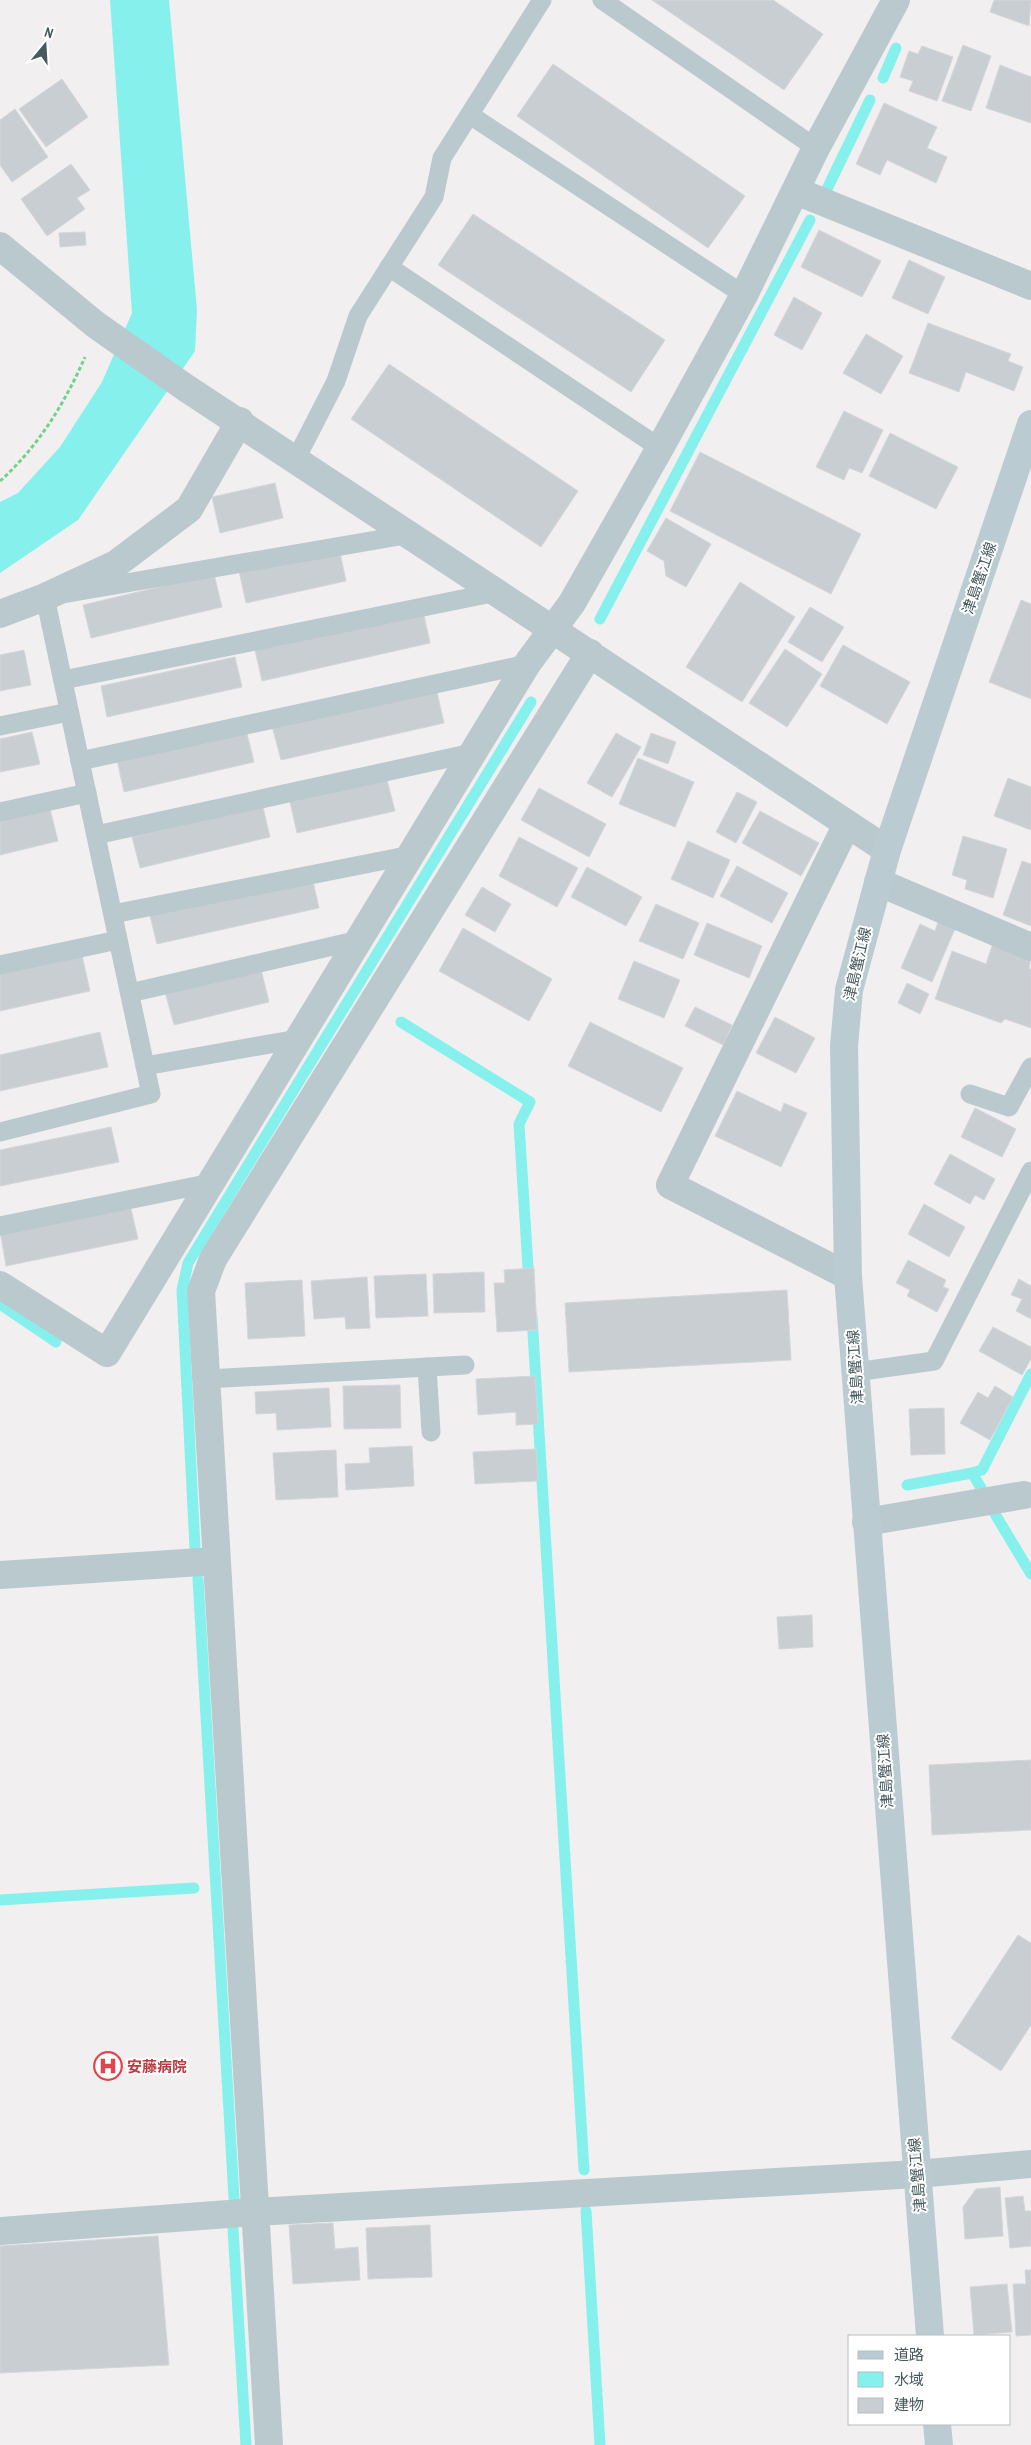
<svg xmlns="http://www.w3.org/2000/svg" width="1031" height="2445" viewBox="0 0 1031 2445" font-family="'Archivo Narrow','Noto Sans JP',sans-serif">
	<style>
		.water { fill: #86f1ec }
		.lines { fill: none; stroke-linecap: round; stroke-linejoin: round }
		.stream { stroke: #86f1ec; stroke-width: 11 }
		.building { fill: #c9ced2; stroke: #d3d7db }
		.path { stroke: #72d28a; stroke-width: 3; stroke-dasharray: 4 2.5; stroke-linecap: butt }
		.service { stroke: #bac9cd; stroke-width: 19 }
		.minor { stroke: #bac9cd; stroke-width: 28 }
		.tertiary { stroke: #bac9cd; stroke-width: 28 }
		.secondary { stroke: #baccd2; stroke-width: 28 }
		.labels { text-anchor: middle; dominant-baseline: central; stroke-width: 4; stroke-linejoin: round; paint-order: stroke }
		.street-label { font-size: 15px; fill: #46595e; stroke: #fff }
		.health-label { font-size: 15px; font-weight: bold; fill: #be3a42; stroke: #fff; text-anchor: start }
	</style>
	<rect width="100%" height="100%" fill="#f2eff0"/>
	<polygon class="water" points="110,0 169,0 197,310 195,351 78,520 0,573 0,502 18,493 60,447 102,382 132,313"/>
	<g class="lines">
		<g class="stream">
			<polyline points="883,78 896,48"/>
			<polyline points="827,189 870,100"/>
			<polyline points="600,619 810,220"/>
			<polyline points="401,1022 530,1102 519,1124 529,1283"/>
			<polyline points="0,1304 56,1342"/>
			<polyline points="532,1317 584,2170"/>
			<polyline points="972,1473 982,1470 1031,1374"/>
			<polyline points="907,1485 972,1473 981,1488"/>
			<polyline points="995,1514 1031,1574"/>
			<polyline points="195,1548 182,1290 188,1263 531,702"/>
			<polyline points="198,1579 234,2198"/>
			<polyline points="0,1900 194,1888"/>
			<polyline points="586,2211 600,2445"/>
			<polyline points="233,2229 246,2445"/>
		</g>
	</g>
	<g class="building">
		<polygon points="652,0 773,0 823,34 784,90"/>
		<polygon points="994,0 1031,0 1029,26 990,12"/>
		<polygon points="963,45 991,56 971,111 942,101"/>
		<polygon points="922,46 953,57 937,101 909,91 913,81 900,77 909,51 918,54"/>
		<polygon points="553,64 745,196 708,248 517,116"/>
		<polygon points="1000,65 1031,77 1031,123 986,108"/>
		<polygon points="62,79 88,117 46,147 19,109"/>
		<polygon points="884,103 937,127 927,148 947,157 936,183 887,160 880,175 856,164"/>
		<polygon points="15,109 48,157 12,182 0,165 0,120"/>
		<polygon points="71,164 90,190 77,198 85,209 47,236 21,199"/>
		<polygon points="473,214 665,340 631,392 438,265"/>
		<polygon points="819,230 881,261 862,297 801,267"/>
		<polygon points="85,232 86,245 60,247 59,233"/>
		<polygon points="909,260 945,277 928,314 892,298"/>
		<polygon points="794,297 822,313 802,350 774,335"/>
		<polygon points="928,323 1011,354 1008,361 1023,367 1014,391 966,372 959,392 909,373"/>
		<polygon points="866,334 903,356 881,394 843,373"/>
		<polygon points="389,364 578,491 541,547 351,419"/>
		<polygon points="844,411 883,430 862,473 849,468 844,480 816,467"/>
		<polygon points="890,433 958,467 936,509 869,476"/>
		<polygon points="700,452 861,534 831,594 670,511"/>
		<polygon points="275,483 283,518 220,533 212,497"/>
		<polygon points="666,518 711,544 686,587 666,576 664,561 647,551"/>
		<polygon points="339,548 346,581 246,603 239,571"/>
		<polygon points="214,574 222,607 91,638 83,605"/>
		<polygon points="740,582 795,617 742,702 686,667"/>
		<polygon points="1021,600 1031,604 1031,699 989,682"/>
		<polygon points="810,607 844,627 822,662 788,642"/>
		<polygon points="423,611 430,643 262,681 255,650"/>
		<polygon points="843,645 910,682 887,724 820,686"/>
		<polygon points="785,649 822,674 787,727 749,703"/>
		<polygon points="24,650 31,685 0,691 0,655"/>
		<polygon points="235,657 242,687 107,717 101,686"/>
		<polygon points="436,688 444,723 281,760 272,726"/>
		<polygon points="246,730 254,762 124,792 117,760"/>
		<polygon points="32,732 40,764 0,772 0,739"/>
		<polygon points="616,733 641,747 612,797 587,783"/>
		<polygon points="651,733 676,742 668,764 643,755"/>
		<polygon points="638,758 694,782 675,827 619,804"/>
		<polygon points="1008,778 1031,787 1031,830 994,816"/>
		<polygon points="387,780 395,811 297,833 290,802"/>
		<polygon points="539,788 606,824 589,857 521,820"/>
		<polygon points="737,792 757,802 736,843 716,832"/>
		<polygon points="263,807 270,837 140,868 132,837"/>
		<polygon points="50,809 58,841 0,855 0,820"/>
		<polygon points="760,811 819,843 801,876 742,843"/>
		<polygon points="963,836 1007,849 993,898 965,889 967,880 952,875"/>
		<polygon points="519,837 578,868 557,907 499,876"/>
		<polygon points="688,841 730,860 713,898 671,879"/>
		<polygon points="1022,861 1031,864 1031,926 1003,915"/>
		<polygon points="737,866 788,893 772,923 720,896"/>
		<polygon points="587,867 642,897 626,926 571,897"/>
		<polygon points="312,877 319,908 157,944 149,912"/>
		<polygon points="482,887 511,904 495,932 465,915"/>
		<polygon points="656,904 699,923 683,959 639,941"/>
		<polygon points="938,922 955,929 932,982 901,968 920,924 935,931"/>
		<polygon points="707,923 762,946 749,978 694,955"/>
		<polygon points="463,928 552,979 529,1021 439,971"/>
		<polygon points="993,943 1031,957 1029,969 1031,969 1031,1028 1005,1019 1001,1023 935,999 952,951 986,964"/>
		<polygon points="82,955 90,991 0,1011 0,973"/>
		<polygon points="634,961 680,980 664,1018 618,999"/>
		<polygon points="261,969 269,1002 174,1025 165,992"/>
		<polygon points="907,983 929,994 920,1014 898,1003"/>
		<polygon points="695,1007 732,1025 723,1045 685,1026"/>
		<polygon points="775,1017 815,1038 796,1073 756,1053"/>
		<polygon points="590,1022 683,1068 661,1112 568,1066"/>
		<polygon points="100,1032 108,1067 0,1091 0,1055"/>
		<polygon points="737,1091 781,1112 784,1103 807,1113 781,1167 715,1136"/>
		<polygon points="975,1108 1016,1129 1002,1157 961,1137"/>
		<polygon points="111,1127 119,1162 0,1186 0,1150"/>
		<polygon points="950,1154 995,1179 984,1200 975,1195 970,1204 934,1184"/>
		<polygon points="924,1204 965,1227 949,1257 908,1234"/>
		<polygon points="130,1205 138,1239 6,1266 0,1231"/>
		<polygon points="908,1260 946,1280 943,1287 949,1289 937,1312 907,1296 910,1290 896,1283"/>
		<polygon points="534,1268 537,1330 497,1332 494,1283 505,1283 504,1270"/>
		<polygon points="484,1272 485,1312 434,1313 433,1274"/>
		<polygon points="426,1274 428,1316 376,1318 374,1276"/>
		<polygon points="367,1277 370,1328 346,1329 345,1317 314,1319 311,1281"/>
		<polygon points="1019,1279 1031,1286 1031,1319 1016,1311 1022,1299 1011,1295"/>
		<polygon points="302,1280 305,1336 248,1339 245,1283"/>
		<polygon points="787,1290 791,1360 569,1372 565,1303"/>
		<polygon points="993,1327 1031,1347 1031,1359 1022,1375 979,1351"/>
		<polygon points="535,1376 538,1424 516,1425 516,1412 478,1415 476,1379"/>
		<polygon points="400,1385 401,1428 344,1429 343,1386"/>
		<polygon points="995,1386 1013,1397 990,1440 960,1423 978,1392 988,1398"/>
		<polygon points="329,1388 331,1427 277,1430 276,1413 256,1414 255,1392"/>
		<polygon points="944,1408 945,1454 911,1455 909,1409"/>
		<polygon points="412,1446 414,1486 346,1490 345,1464 370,1463 369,1448"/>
		<polygon points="536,1449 538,1481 475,1484 473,1452"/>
		<polygon points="336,1450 338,1497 276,1500 273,1453"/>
		<polygon points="812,1615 813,1647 779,1649 777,1617"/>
		<polygon points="1031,1760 1031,1830 932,1835 929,1765"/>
		<polygon points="1018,1935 1031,1943 1031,2025 1001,2071 951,2038"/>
		<polygon points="1000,2187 1003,2236 965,2239 963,2207 976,2189"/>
		<polygon points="1023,2196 1025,2211 1031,2211 1031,2246 1010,2248 1005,2198"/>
		<polygon points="333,2223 335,2249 358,2247 360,2280 293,2284 289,2225"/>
		<polygon points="430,2225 432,2277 368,2279 366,2228"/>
		<polygon points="158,2236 169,2365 0,2373 0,2246"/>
		<polygon points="1025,2270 1031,2270 1031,2335 1016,2336 1013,2284 1026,2284"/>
		<polygon points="1007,2284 1012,2332 974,2335 970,2287"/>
	</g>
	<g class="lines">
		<path class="path" d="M0 481C38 447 65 403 85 357"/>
		<g class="service">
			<polyline points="602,0 816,148"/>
			<polyline points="470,115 744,295"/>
			<polyline points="389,267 660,448"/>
			<polyline points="296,459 336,381 358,316 434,197 442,158 542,0"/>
			<polyline points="63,680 497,592"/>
			<polyline points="0,726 69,712"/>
			<polyline points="80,761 527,664"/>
			<polyline points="0,812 87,793"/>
			<polyline points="96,835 472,753"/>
			<polyline points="113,914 411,855"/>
			<polyline points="0,965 118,940"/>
			<polyline points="130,993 359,940"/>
			<polyline points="145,1066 298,1039"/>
			<polyline points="970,1094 1009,1107 1031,1067"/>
			<polyline points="0,1132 151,1094 45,597 411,534"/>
			<polyline points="0,1226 211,1183"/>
			<polyline points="427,1367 431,1432"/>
			<polyline points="855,1372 934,1361 1031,1171"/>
			<polyline points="207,1379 465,1365"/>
		</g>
		<g class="minor">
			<polyline points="796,191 1031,286"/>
			<polyline points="0,614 45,597 116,564 189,509 240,421"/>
			<polyline points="847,824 670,1185 848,1276"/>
			<polyline points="878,882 1031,947"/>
			<polyline points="0,1285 107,1353 527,664 572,603 660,448 744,295 816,148 896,0"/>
			<polyline points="866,1522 1024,1495"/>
			<polyline points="0,1575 216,1561"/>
			<polyline points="0,2231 255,2212 917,2174 1031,2164"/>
			<polyline points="269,2445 201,1291 213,1259 590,653"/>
		</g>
		<polyline class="tertiary" points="0,246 96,325 186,388 887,850"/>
		<g class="secondary">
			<polyline points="930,2336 848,1276 844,1046 849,990 887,850 1031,424"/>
			<polyline points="937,2424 939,2445"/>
		</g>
	</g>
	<defs>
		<symbol id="hospital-ring" viewBox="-11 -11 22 22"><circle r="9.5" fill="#fff" stroke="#e0444e" stroke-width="1.5"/><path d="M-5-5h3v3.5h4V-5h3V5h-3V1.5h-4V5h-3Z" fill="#e0444e"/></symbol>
	</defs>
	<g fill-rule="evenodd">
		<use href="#hospital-ring" x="92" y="2050" width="32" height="32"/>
	</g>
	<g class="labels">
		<g class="street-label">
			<text transform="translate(979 578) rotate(-71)">津島蟹江線</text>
			<text transform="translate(857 964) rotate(-77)">津島蟹江線</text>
			<text transform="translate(855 1367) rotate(-94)">津島蟹江線</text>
			<text transform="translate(885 1771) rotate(-94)">津島蟹江線</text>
			<text transform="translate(917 2175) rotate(-95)">津島蟹江線</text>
		</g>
		<g class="health-label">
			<text x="127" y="2066">安藤病院</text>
		</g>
	</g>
	<rect x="848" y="2335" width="162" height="90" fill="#ffffff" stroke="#b5bdbf"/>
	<rect x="858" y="2351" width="25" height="8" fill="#baccd2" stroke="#b5bdbf"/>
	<text x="894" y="2360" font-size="15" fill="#46595e">道路</text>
	<rect x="858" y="2372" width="25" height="15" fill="#86f1ec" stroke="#b5bdbf"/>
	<text x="894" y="2385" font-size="15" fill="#46595e">水域</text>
	<rect x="858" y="2398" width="25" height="15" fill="#c9ced2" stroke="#b5bdbf"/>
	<text x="894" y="2410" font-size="15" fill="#46595e">建物</text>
	<g transform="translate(45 45) rotate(18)" stroke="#ffffff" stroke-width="4" paint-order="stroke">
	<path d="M0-4L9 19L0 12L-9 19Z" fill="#46595e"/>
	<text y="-8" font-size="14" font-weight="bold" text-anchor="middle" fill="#46595e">N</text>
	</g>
</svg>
